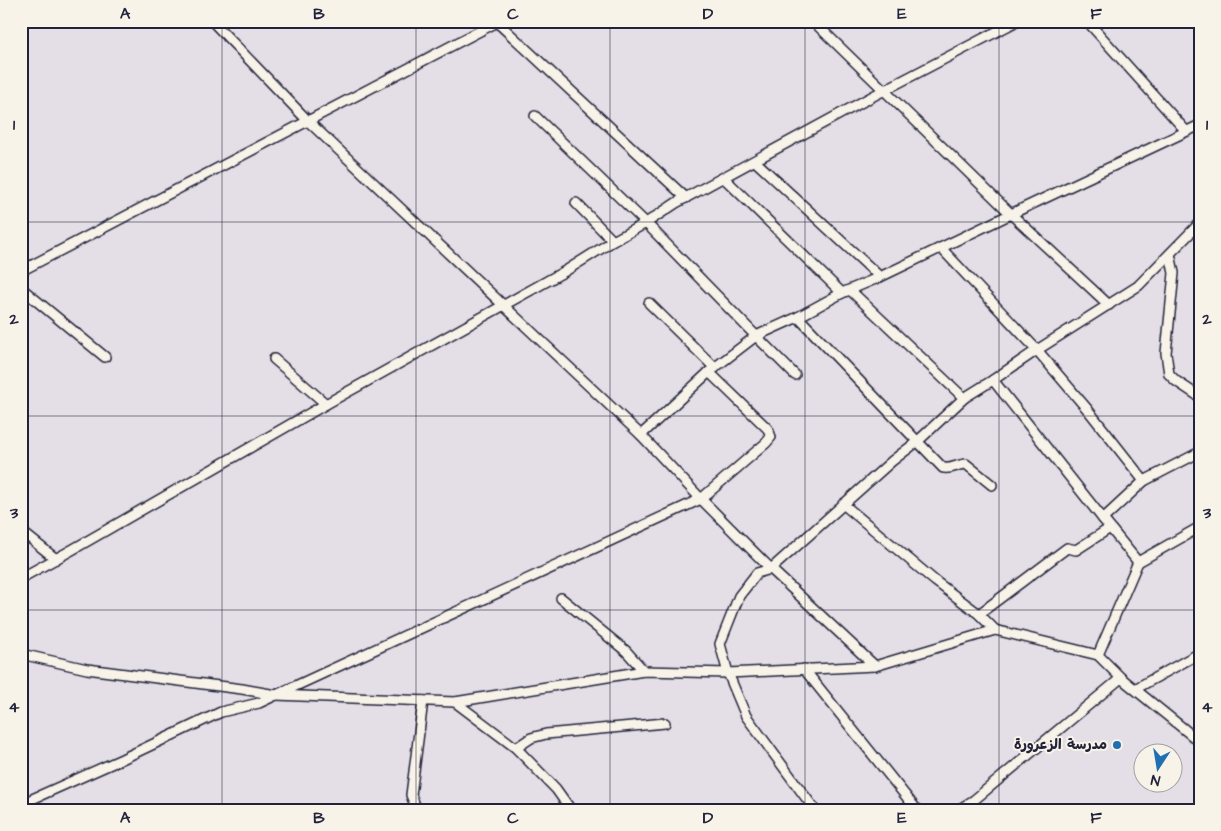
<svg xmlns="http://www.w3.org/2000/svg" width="1221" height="831" viewBox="0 0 1221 831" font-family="'Architects Daughter','Playpen Sans Arabic',sans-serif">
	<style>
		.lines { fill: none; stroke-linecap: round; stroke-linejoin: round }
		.minor-casing { stroke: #22223b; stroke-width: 12 }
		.minor { stroke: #f7f3e8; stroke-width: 9 }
		.grid { fill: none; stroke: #22223b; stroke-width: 1; stroke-opacity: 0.55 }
		.poi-dot { fill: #1f6fb2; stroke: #f7f3e8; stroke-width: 2 }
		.labels { text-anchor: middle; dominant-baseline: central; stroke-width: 4; stroke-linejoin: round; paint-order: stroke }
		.poi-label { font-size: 14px; font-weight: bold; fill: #22223b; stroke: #f7f3e8; text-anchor: end }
		.neatline { fill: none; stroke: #22223b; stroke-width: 2 }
		.grid-label { font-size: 16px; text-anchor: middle; font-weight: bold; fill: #22223b }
	</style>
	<rect width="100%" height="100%" fill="#e4dfe6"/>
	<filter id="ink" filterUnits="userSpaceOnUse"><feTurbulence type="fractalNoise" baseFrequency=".02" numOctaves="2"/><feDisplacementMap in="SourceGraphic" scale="10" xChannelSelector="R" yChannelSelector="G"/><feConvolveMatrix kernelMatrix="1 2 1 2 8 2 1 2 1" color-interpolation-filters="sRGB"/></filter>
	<g filter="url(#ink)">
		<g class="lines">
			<defs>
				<g id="minor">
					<polyline points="212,21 309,122 641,435 701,499 771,569 875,666"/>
					<polyline points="813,21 1011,214 1109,305"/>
					<polyline points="1087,21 1186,131"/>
					<polyline points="497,22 686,198"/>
					<polyline points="535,116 646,223 756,336 795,375"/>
					<polyline points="755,161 880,277"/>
					<polyline points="724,178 842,293"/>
					<polyline points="576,203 613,241"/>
					<polyline points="1200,223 1138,286 1037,350 993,380 1103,519 1138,562 1098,655 1121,678 1200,742"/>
					<polyline points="941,248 1037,350 1088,410 1144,481"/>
					<polyline points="1170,254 1174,273 1166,353 1169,374 1176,381 1200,397"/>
					<polyline points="21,271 499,21"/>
					<polyline points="21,288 105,357"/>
					<polyline points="850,290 964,398"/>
					<polyline points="649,303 715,368"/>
					<path d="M798 317 943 468C951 470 958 464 966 464L992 485"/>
					<polyline points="274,359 326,404"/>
					<polyline points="641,435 709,372 756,336 798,317 842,293 880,277 1011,214 1200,125"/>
					<polyline points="843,504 935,581 979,614 995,630"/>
					<polyline points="1103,519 1144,481 1200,452"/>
					<polyline points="21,531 56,559"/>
					<polyline points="1138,562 1200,527"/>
					<polyline points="21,578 70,551 326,404 567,270 613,241 646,223 676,203 875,95 1017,21"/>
					<polyline points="561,598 626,651 644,671"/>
					<polyline points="979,614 1067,548 1076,550 1110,528"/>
					<polyline points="21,654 87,669 242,689 276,695 455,702 644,671 728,673 875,666 995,630 1098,655"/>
					<polyline points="804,669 917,810"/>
					<polyline points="1135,689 1200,653"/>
					<polyline points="455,702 516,748 556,789 571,810"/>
					<polyline points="516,748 531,738 546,734 665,723"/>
					<polyline points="21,804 122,759 221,712 259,703 276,695 701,499 766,443 771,437 768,429 709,372"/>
					<polyline points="419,810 416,808 411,795 423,701"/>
					<polyline points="815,810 746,716 728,673 720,644 739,596 757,573 771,569 892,461 918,441 964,398 993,380"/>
					<polyline points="958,810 974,800 1121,678"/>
				</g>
			</defs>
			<use href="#minor" class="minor-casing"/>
			<use href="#minor" class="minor"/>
		</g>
	</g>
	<path class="grid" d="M222 21V810M416 21V810M610 21V810M805 21V810M999 21V810M21 222H1200M21 416H1200M21 610H1200"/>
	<circle class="poi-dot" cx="1117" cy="745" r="5"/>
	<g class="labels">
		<g class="poi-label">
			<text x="1107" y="745">مدرسة الزعرورة</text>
		</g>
	</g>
	<rect width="1221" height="831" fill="none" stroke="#f7f3e8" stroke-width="55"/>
	<g transform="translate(1158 768) rotate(192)"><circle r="24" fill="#f7f3e8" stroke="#a29fa3"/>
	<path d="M0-4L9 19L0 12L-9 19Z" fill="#1f6fb2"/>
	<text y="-8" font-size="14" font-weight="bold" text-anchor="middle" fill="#22223b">N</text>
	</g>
	<rect x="28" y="28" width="1166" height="776" class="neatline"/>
	<g class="grid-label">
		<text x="125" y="19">A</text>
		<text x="319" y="19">B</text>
		<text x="513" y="19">C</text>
		<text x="708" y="19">D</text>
		<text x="902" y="19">E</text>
		<text x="1096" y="19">F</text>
		<text x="14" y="130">1</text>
		<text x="1207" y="130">1</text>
		<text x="14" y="324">2</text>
		<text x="1207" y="324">2</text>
		<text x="14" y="518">3</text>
		<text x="1207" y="518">3</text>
		<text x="14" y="712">4</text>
		<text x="1207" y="712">4</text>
		<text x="125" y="823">A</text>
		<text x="319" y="823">B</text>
		<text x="513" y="823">C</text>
		<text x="708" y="823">D</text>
		<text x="902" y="823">E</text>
		<text x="1096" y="823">F</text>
	</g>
</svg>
